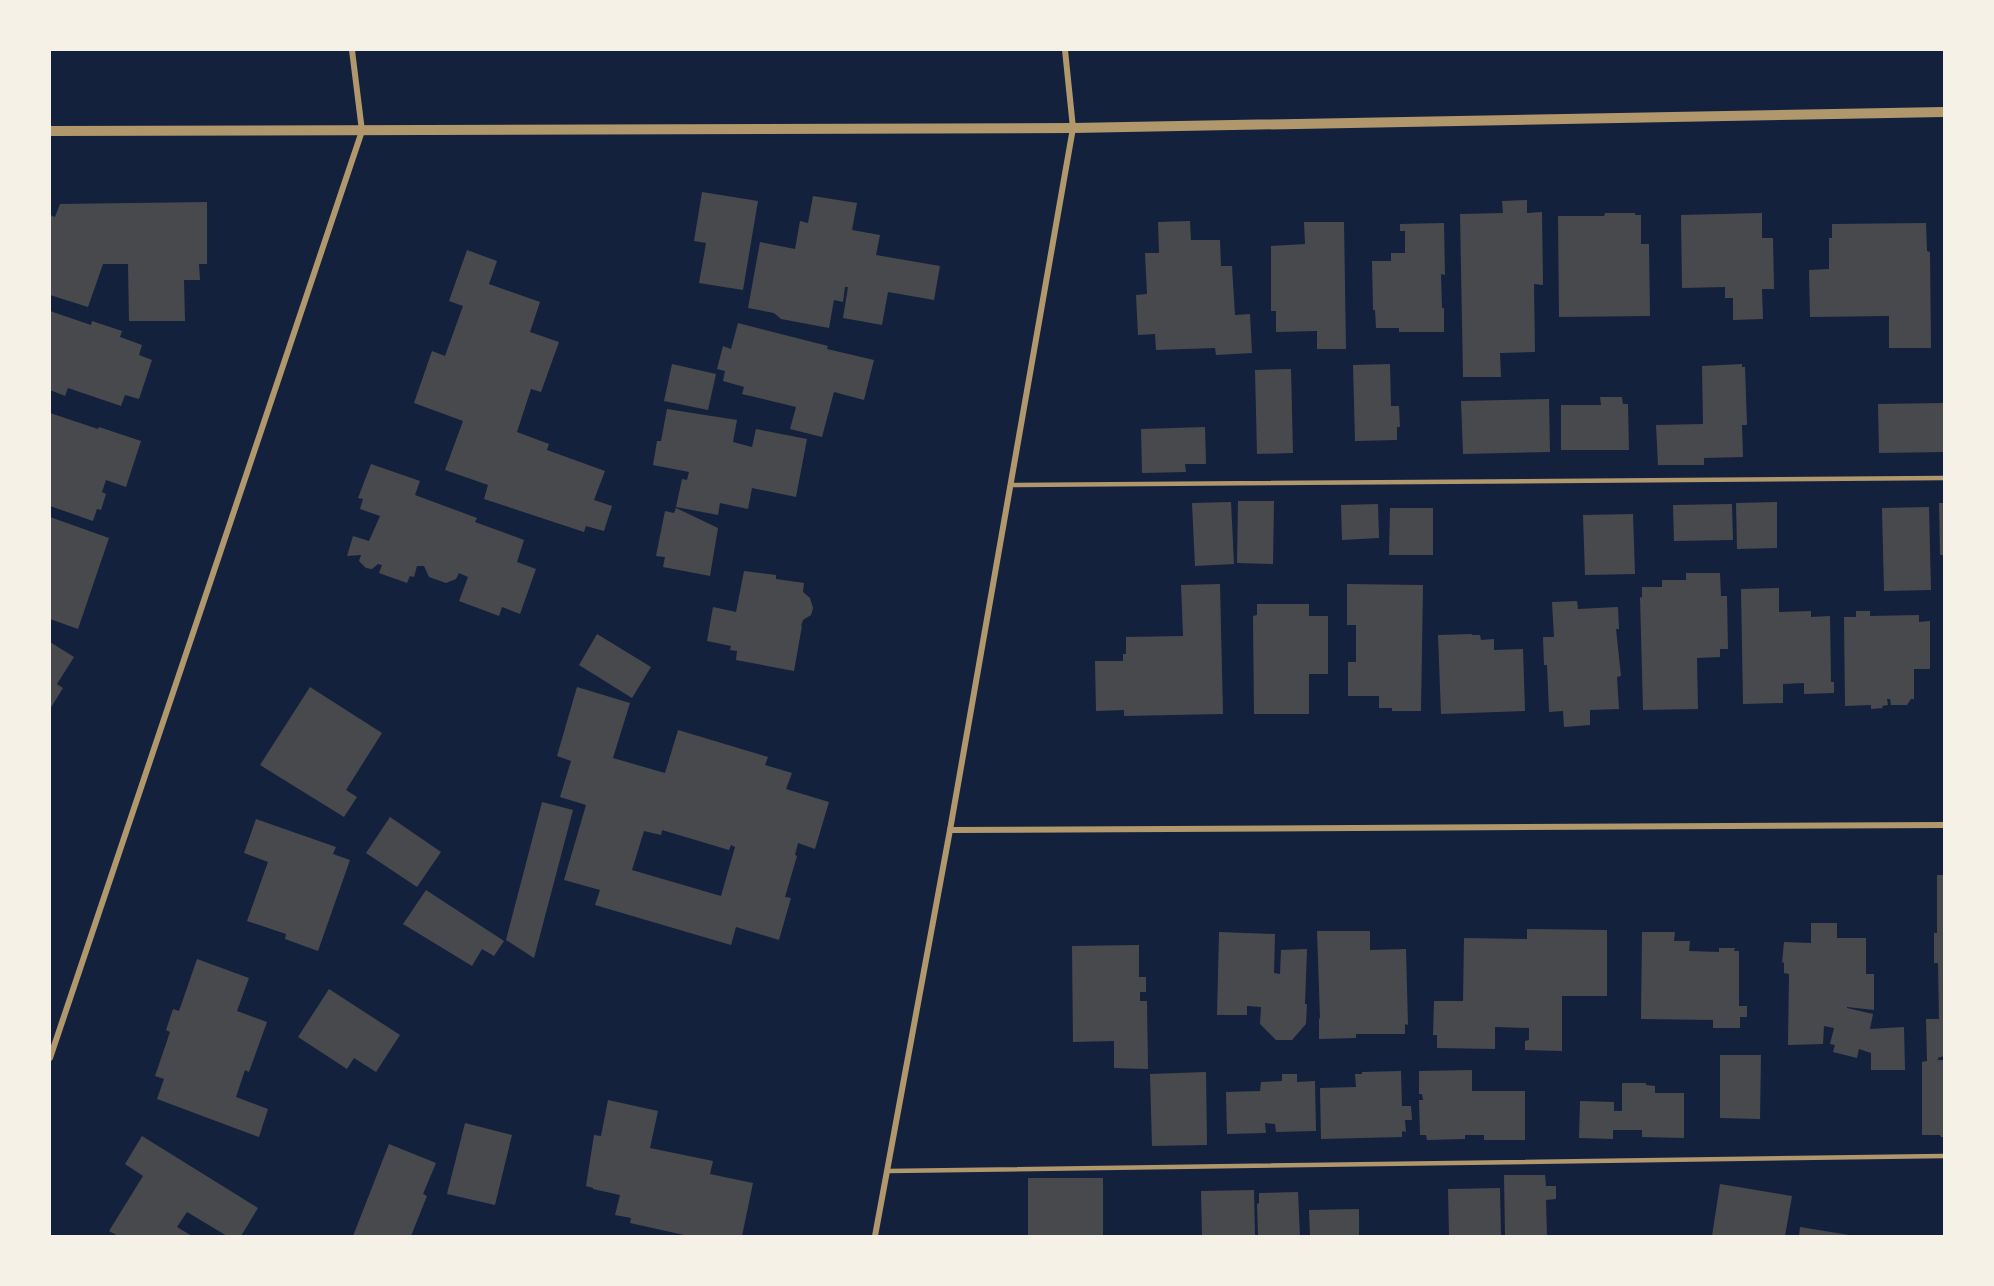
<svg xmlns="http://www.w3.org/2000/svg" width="1994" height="1286" viewBox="0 0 1994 1286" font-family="Barlow,sans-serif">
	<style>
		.building { fill: #48494c; fill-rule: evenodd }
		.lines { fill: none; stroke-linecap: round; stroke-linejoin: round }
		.service { stroke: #b1986c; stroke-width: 4.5 }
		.minor { stroke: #b1986c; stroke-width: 6 }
		.tertiary { stroke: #b1986c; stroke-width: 10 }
	</style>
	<rect width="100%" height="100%" fill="#14213d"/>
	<g class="building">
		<polygon points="702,192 758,201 743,290 699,283 706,243 694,241"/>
		<polygon points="813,196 857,203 852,230 880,235 876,255 940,266 934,300 888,292 882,325 843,318 848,287 845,287 843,302 834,300 829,328 781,319 774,313 748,308 760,242 795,249 800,221 808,223"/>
		<polygon points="1527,200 1527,213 1542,212 1543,285 1534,284 1535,352 1500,353 1501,377 1463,377 1460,214 1503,213 1502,201"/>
		<polygon points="207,202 207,264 199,264 200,280 184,280 185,321 129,321 128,264 103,264 88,307 50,295 50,215 55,217 60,204"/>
		<polygon points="1605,213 1635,213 1635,215 1641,215 1641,244 1649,244 1650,316 1559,317 1558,216 1604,216"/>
		<polygon points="1762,213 1762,238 1773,238 1774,289 1762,289 1763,319 1733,320 1733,298 1725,298 1725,287 1682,288 1681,215"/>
		<polygon points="1190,221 1191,240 1220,240 1221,266 1232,266 1235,315 1250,314 1252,353 1216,355 1215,348 1156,350 1155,334 1138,335 1136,295 1147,294 1145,253 1159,253 1158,222"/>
		<polygon points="1304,222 1344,222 1346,349 1317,349 1317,331 1276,332 1276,311 1271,311 1271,246 1305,244"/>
		<polygon points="1444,223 1445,275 1441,274 1442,308 1444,308 1444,332 1399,332 1399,328 1376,328 1375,310 1373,310 1372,261 1391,261 1391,253 1405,253 1405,231 1400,231 1400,224"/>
		<polygon points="1926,223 1927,251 1930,252 1931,348 1889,348 1889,316 1810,317 1809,270 1829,269 1829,238 1832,238 1832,224"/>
		<polygon points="467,250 497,261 489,284 540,302 530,332 559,342 541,392 531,389 517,432 549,444 547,450 605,471 594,500 612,506 604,531 586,526 584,532 484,499 488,485 445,470 463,421 414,403 432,351 445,356 463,306 449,301"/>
		<polygon points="50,311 91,325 92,321 122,331 120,337 142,345 139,355 152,360 139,399 125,395 121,406 68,388 65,396 50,390"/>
		<polygon points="738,323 828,346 827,349 874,360 864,400 834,392 822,437 790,429 796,407 742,394 744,387 723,381 725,371 717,369 723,346 731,349"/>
		<polygon points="672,364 716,374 708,410 664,401"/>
		<polygon points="1390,364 1391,406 1399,406 1400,427 1397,427 1397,440 1355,441 1353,365"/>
		<polygon points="1742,364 1742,367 1745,367 1747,425 1742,425 1743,457 1704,458 1704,465 1658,465 1656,425 1703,424 1702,366"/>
		<polygon points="1291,369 1293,453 1257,454 1255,370"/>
		<polygon points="1600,397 1622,397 1623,404 1628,404 1629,450 1561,450 1561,405 1601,405"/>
		<polygon points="1549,399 1550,452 1463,454 1461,401"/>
		<polygon points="1944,403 1944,452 1879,453 1878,404"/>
		<polygon points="667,409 737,420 733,442 752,447 756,429 807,439 796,497 752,488 748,509 720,503 718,515 676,507 682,479 687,480 689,472 653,465 657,441 661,441"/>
		<polygon points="50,413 98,429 99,427 141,441 126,487 106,480 102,492 106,494 101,510 97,509 93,521 50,506"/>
		<polygon points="1205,427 1206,464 1185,464 1186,472 1142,473 1141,429"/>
		<polygon points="371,464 420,481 415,495 477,518 475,522 524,540 517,562 536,569 520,614 502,607 499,616 459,601 468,577 459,573 456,579 446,583 429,577 424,566 417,566 414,577 410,576 407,583 379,573 382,565 378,564 372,569 366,568 359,561 361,555 347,556 353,536 369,541 380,516 360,509 363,499 358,498"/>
		<polygon points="1238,501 1274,501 1273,564 1237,563"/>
		<polygon points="1231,502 1234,564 1195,566 1192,503"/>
		<polygon points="1777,502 1777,548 1737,549 1736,503"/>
		<polygon points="1939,503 1944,503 1944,555 1940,555"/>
		<polygon points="1378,504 1379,538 1342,540 1341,505"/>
		<polygon points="1732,504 1733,540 1674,541 1673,505"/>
		<polygon points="1929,507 1931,590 1884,591 1882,508"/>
		<polygon points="676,508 718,528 710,576 663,567 665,557 656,556 665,511 674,513"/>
		<polygon points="1390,508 1433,508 1433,555 1389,555"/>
		<polygon points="1633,514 1635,574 1585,575 1583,515"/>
		<polygon points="50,517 109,538 78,629 50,619"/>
		<polygon points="744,571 776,575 776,579 804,583 803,592 810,598 813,608 811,615 803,620 801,626 802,626 794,671 736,660 737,651 730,650 731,646 707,641 713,607 736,612"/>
		<polygon points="1686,573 1720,573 1721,596 1727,596 1728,649 1720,649 1720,657 1697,658 1698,709 1643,710 1640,597 1642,598 1642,587 1662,587 1662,580 1686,580"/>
		<polygon points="1220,584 1223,714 1124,716 1124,710 1096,711 1095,661 1123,661 1123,654 1126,654 1126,637 1183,636 1181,585"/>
		<polygon points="1347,584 1423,585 1421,711 1392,711 1392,708 1379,708 1379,696 1348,696 1348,662 1356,662 1356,625 1347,625"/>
		<polygon points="1779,588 1779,612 1811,611 1811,617 1830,616 1831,682 1834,682 1834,693 1804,694 1804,683 1783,684 1783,703 1743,704 1741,589"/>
		<polygon points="1577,601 1578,609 1618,607 1619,629 1616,629 1621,676 1617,677 1619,709 1590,710 1590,725 1564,727 1563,711 1549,712 1547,665 1544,665 1543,637 1554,637 1552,602"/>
		<polygon points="1257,604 1309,604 1309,616 1328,616 1328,674 1309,674 1309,714 1254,714 1253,616 1257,615"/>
		<polygon points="1856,611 1870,611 1870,616 1919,615 1919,622 1930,621 1930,669 1914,669 1914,699 1911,699 1907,705 1891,705 1890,699 1887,699 1888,705 1882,706 1883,708 1871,709 1871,705 1845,706 1844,617 1856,617"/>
		<polygon points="597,634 651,667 632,698 579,665"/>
		<polygon points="1472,634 1472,635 1480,635 1481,640 1494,639 1494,650 1523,649 1525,711 1441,714 1438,635"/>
		<polygon points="50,642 74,657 57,684 63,688 50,709"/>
		<polygon points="310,687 382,733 346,790 357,797 344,817 260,765"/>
		<path d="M577 687 630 703 613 758 665 773 678 730 768 757 765 765 792 773 786 789 829 802 815 849 798 843 795 855 797 856 785 897 791 898 779 940 736 927 731 945 595 905 600 890 564 880 586 805 560 797 571 761 557 756ZM662 830 729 850 731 845 735 847 721 896 632 870 644 831 661 835Z"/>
		<polygon points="542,802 573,810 534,958 506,940"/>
		<polygon points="390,817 441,852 417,887 366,853"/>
		<polygon points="256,819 336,847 333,854 350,860 318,951 285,939 286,934 247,921 268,862 244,853"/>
		<polygon points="1937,875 1944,875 1944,1056 1938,1058 1938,1060 1944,1060 1944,1137 1941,1137 1940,1135 1922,1135 1922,1062 1927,1061 1926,1019 1939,1019 1938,963 1934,963 1934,933 1937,933"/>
		<polygon points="426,890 504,941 494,956 482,949 472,966 403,924"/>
		<polygon points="1811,923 1837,923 1837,938 1866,938 1866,974 1874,974 1874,1010 1847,1007 1847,1008 1873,1014 1870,1029 1904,1027 1905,1070 1871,1070 1871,1053 1859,1049 1857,1058 1833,1052 1835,1045 1830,1044 1834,1028 1824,1026 1823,1044 1788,1045 1789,974 1784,973 1784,962 1782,963 1784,942 1811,943"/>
		<polygon points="1527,929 1607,930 1607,996 1562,996 1562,1051 1525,1050 1525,1041 1529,1040 1529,1028 1495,1027 1495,1049 1437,1048 1437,1035 1433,1035 1434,1001 1463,1001 1464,938 1527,939"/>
		<polygon points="1317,931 1370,931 1370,950 1406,949 1408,1025 1405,1024 1405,1034 1356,1034 1356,1038 1319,1039 1319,1019 1320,1018"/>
		<polygon points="1219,932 1275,934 1274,973 1280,974 1281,950 1307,949 1305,1004 1307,1004 1306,1024 1292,1040 1276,1040 1260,1024 1261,1007 1247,1006 1247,1015 1217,1015"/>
		<polygon points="1642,932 1675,932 1674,941 1690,941 1689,951 1719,952 1719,948 1735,948 1734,951 1739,951 1739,1006 1747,1006 1747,1017 1740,1017 1740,1028 1713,1028 1713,1020 1641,1019"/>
		<polygon points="1139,945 1139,977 1146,977 1146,992 1140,992 1140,1001 1147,1001 1148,1069 1114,1068 1114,1041 1073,1042 1072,946"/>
		<polygon points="197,959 249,978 237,1011 267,1022 249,1072 245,1070 236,1097 268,1109 259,1137 157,1099 164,1079 155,1076 170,1032 166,1030 173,1009 179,1011"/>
		<polygon points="329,989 400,1035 376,1072 354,1058 347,1069 298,1037"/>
		<polygon points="1720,1055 1761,1055 1760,1119 1720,1118"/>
		<polygon points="1472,1070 1472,1091 1525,1091 1525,1140 1484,1140 1484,1135 1465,1135 1465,1139 1427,1140 1426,1135 1420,1135 1419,1100 1423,1100 1422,1094 1419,1094 1419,1071"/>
		<polygon points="1401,1071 1402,1106 1411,1106 1412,1120 1405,1120 1406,1132 1402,1131 1402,1137 1321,1139 1320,1088 1356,1087 1355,1074 1362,1074 1362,1072"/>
		<polygon points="1206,1072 1207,1145 1152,1146 1150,1074"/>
		<polygon points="1282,1074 1297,1074 1297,1082 1315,1081 1316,1131 1276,1132 1275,1124 1265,1123 1266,1133 1227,1134 1226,1092 1260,1091 1261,1082 1282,1081"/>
		<polygon points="1622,1083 1646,1083 1646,1085 1655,1086 1655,1093 1684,1093 1684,1138 1642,1137 1642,1130 1613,1130 1613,1139 1579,1138 1580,1101 1614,1102 1614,1111 1622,1111"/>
		<polygon points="608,1100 658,1111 650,1148 713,1161 710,1174 753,1183 742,1236 684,1236 684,1235 630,1223 631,1218 615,1215 620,1195 593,1189 593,1188 586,1186 594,1135 601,1136"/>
		<polygon points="465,1123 512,1135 495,1205 447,1194"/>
		<polygon points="142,1136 258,1208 241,1236 227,1236 187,1212 177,1227 192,1236 118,1236 109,1231 143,1176 125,1164"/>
		<polygon points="389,1144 436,1163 423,1194 427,1196 411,1236 353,1236"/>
		<polygon points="1504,1175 1545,1175 1546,1186 1556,1186 1556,1199 1546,1200 1547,1236 1505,1236"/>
		<rect x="1028" y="1178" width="75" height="58"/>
		<polygon points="1720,1184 1792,1196 1785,1236 1712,1236"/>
		<polygon points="1500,1188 1501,1236 1449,1236 1448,1189"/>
		<polygon points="1254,1190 1255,1236 1202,1236 1201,1191"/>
		<polygon points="1298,1192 1300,1236 1258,1236 1257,1204 1259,1203 1259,1193"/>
		<polygon points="1359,1209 1359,1236 1310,1236 1309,1210"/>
		<polygon points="1800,1227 1849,1235 1849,1236 1799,1236"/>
	</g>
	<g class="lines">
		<g class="service">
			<polyline points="1010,485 1944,478"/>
			<polyline points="888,1171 1944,1156"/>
		</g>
		<g class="minor">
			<polyline points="950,830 1944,825"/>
			<polyline points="50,1058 362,131 352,50"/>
			<polyline points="875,1236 950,830 1073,128 1065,50"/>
		</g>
		<polyline class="tertiary" points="50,131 1073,128 1944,112"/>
	</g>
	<rect width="1994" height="1286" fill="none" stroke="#f6f1e7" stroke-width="102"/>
</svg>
